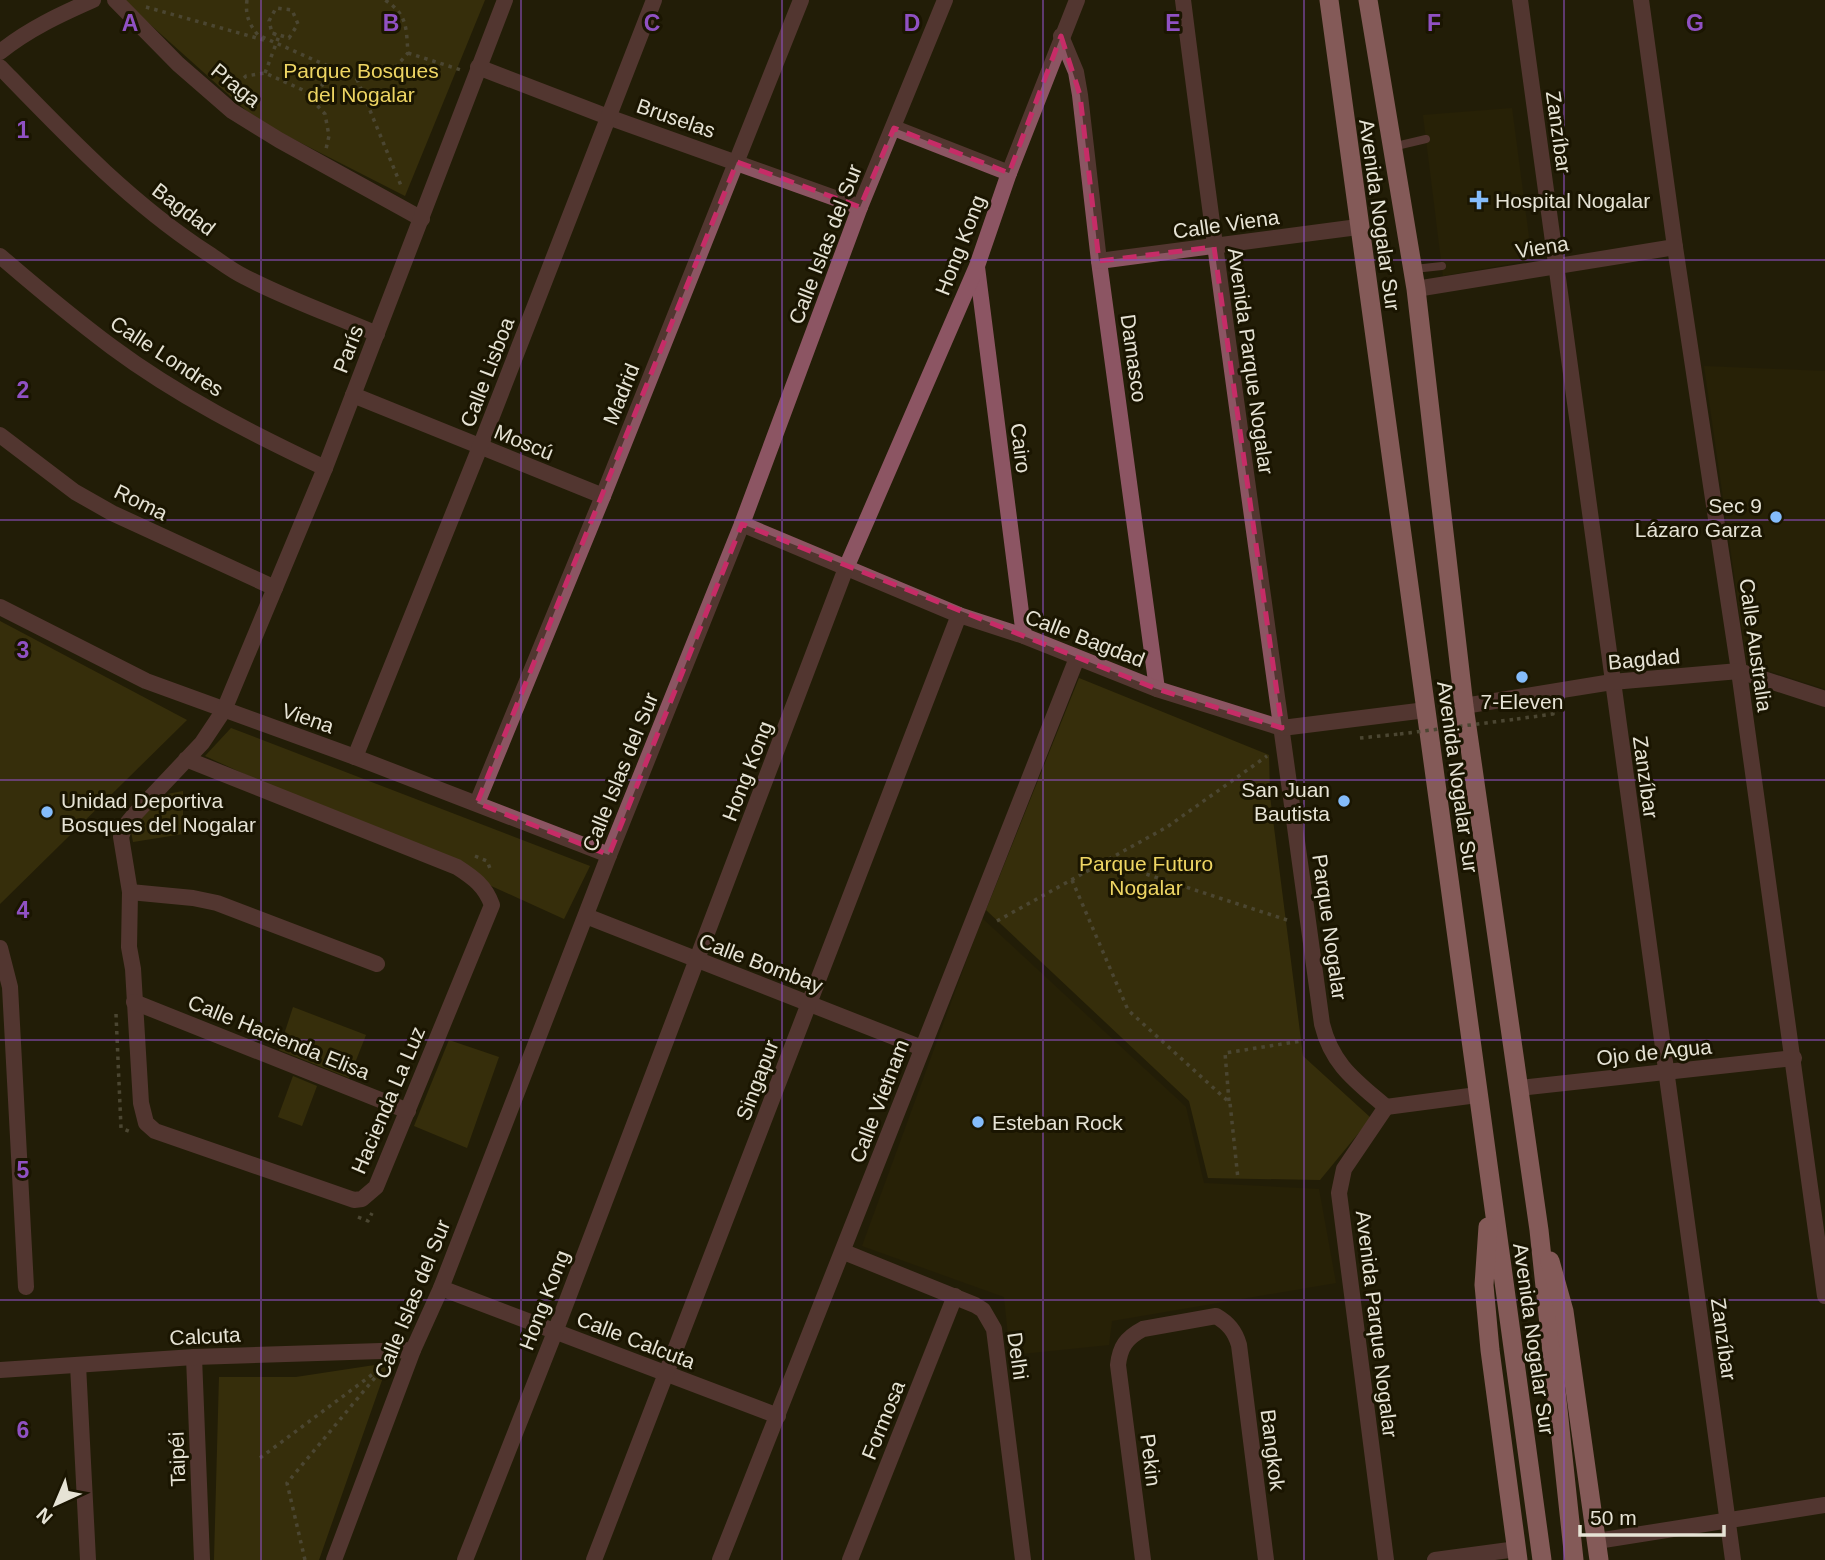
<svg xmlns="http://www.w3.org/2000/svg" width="1825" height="1560" viewBox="0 0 1825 1560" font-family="Helvetica,sans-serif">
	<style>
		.built { fill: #2d2606 }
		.green { fill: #4f4410 }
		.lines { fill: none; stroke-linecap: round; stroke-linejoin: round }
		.path { stroke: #7d7966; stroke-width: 3.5; stroke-dasharray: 3.5 5; stroke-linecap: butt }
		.service { stroke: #8c5563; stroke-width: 8 }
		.minor { stroke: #8c5563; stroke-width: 16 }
		.trunk { stroke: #faa4ba; stroke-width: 19 }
		.path-bridge { stroke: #7d7966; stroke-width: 3.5; stroke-dasharray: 3.5 5; stroke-linecap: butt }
		.marked { fill: none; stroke: #c62c67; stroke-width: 5; stroke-dasharray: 14 9; stroke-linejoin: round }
		.grid { fill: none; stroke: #9051c3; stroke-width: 2; stroke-opacity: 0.55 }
		.poi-dot { fill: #84bcfb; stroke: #1a1501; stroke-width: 2.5 }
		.labels { text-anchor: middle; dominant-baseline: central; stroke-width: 6; stroke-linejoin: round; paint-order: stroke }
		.park-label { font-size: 21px; fill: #eed563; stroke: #1a1501 }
		.street-label { font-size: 21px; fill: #e6e3d5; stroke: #1a1501 }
		.poi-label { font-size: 21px; fill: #e6e3d5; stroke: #1a1501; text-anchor: start }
		.grid-label { font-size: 23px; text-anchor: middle; font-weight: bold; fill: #9051c3; stroke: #1a1501; stroke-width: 6; stroke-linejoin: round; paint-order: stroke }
	</style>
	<rect width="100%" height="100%" fill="#231e07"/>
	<g class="built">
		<polygon points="1512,108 1532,260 1443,276 1423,115"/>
		<polygon points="1704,366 1825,371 1825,689 1747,664"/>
		<polygon points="982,918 1186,1107 1204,1183 1319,1189 1336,1283 1112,1321 1109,1345 1010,1355 1004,1297 862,1246"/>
	</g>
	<g class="green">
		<polygon points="127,0 485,0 405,196 258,121 124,1"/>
		<polygon points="0,621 187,720 0,904"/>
		<polygon points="1079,678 1269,755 1270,796 1303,1056 1371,1118 1320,1180 1208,1178 1189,1101 986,910"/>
		<polygon points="231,728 590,866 564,919 205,756"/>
		<polygon points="183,791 183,834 133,842 130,826 162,795"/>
		<polygon points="293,1007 366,1035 349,1078 279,1050"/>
		<polygon points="449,1040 499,1057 467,1148 414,1126"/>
		<polygon points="293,1076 317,1086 302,1126 278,1117"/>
		<polygon points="388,1363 319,1560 214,1560 219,1377 296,1377"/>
	</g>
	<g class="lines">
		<g class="path">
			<path d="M247 0C245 15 249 24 258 35L357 79C385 78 390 74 408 53 406 28 408 15 385 0"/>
			<polyline points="146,7 264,40"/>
			<polyline points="408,53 461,70"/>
			<polyline points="265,73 279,36 272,33 269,21 276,8 292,10 298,24 289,38 272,33"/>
			<polyline points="357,79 402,188"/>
			<polyline points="232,90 246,76 265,73 303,90 325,114 329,136 326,149"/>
			<polyline points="313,101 332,68"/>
			<polyline points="1517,719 1553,714 1552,707"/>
			<polyline points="1360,738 1400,734"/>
			<polyline points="475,856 487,861 491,871"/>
			<polyline points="1106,861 1287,920"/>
			<polyline points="1072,880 1128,1010 1230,1103 1238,1179"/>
			<polyline points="997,921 1167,827 1267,756"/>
			<polyline points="116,1014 121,1128 131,1132"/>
			<polyline points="1229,1101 1225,1053 1301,1041"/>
			<polyline points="358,1217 368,1221 372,1213"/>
			<polyline points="260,1458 381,1368"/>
			<polyline points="305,1560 287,1483 383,1368"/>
		</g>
		<g class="service">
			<polyline points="1392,147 1426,139"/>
			<polyline points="1414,269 1442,266"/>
		</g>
		<g class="minor">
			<polyline points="115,0 178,64 232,111 279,140 422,219"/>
			<path d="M1183 0C1226 342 1276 683 1322 1024 1332 1065 1356 1081 1386 1107"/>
			<polyline points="1520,0 1733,1560"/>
			<polyline points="1641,0 1675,247 1739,671 1825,1296"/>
			<polyline points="1061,36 1076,72 1080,95 1099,261 1157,689"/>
			<path d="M0 52C29 29 59 15 93 0"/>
			<path d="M0 67C65 134 130 203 209 254 221 262 232 271 245 277 287 299 333 315 377 334"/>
			<polyline points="478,67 608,117 860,207"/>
			<polyline points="894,128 1009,173"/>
			<path d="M0 256C36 287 73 318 112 347 178 396 251 433 325 468"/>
			<polyline points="1099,261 1358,227"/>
			<polyline points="977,267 1024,636"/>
			<polyline points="1416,289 1675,247"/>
			<polyline points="353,395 603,496"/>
			<polyline points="0,435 75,492 112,513 275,588"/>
			<polyline points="742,524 959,615 1024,636 1157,689 1282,728 1426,710"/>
			<polyline points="0,607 146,681 355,757 609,855"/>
			<polyline points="1464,706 1612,682 1739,671 1825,699"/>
			<polyline points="355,757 480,447 654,0"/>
			<path d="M186 759 457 867C474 878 485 886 492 905L376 1187 362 1199 354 1200 155 1131 146 1123 141 1103 133 969 129 947 130 892 121 837 125 826 134 815 202 743 224 710 325 468 505 0"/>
			<polyline points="477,803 603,496 801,0"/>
			<polyline points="130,892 193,898 217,903 377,964"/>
			<polyline points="586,916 922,1048"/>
			<polyline points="0,948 10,987 26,1287"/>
			<polyline points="134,1002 408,1111"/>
			<polyline points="1520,1088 1794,1058"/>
			<polyline points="1386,1107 1344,1169 1339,1193 1386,1560"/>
			<polyline points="1386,1107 1477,1095"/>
			<polyline points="844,1252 975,1305 983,1310 994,1329 1023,1560"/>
			<polyline points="441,1288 778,1416"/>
			<polyline points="194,1357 202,1560"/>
			<polyline points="78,1365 88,1560"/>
			<polyline points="0,1370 194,1357 413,1350"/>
			<polyline points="1597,1541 1825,1505"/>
			<polyline points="334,1560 413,1350 441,1288 609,855 742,524 860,207 945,0"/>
			<polyline points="465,1560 555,1332 846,568 977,266 1009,173 1077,0"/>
			<polyline points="594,1560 959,615"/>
			<polyline points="720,1560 1077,658"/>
			<polyline points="850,1560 955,1296"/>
			<path d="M1143 1560 1118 1365C1120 1347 1126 1338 1143 1329L1216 1316C1228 1323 1235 1331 1239 1345L1266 1560"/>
			<polyline points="1435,1560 1517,1549"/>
		</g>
		<g class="trunk">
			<polyline points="1329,0 1542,1560"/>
			<polyline points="1368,0 1416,289 1464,706 1539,1230 1574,1560"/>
			<polyline points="1488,1227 1484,1285 1490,1350 1518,1560"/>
			<polyline points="1550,1261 1564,1311 1599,1560"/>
		</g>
		<polyline class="path-bridge" points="1400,734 1517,719"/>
	</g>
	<path d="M0 0H1825V1560H0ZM1061 36 1080 95 1099 261 1214 247 1282 728 1157 689 742 524 609 855 477 803 737 162 860 207 894 128 1009 173Z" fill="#231e07" fill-opacity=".55" fill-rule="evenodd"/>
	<path class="marked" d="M1061 36 1080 95 1099 261 1214 247 1282 728 1157 689 742 524 609 855 477 803 737 162 860 207 894 128 1009 173Z"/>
	<path class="grid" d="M261 0V1560M521 0V1560M782 0V1560M1043 0V1560M1304 0V1560M1564 0V1560M0 260H1825M0 520H1825M0 780H1825M0 1040H1825M0 1300H1825"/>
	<g class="poi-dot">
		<path d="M1475.5 189.5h7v7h7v7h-7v7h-7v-7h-7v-7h7z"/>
		<circle cx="1776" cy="517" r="7"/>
		<circle cx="1522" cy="677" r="7"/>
		<circle cx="1344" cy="801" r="7"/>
		<circle cx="47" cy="812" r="7"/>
		<circle cx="978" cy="1122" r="7"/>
	</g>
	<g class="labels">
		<g class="park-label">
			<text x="361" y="70">Parque Bosques<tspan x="361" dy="24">del Nogalar</tspan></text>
			<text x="1146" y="863">Parque Futuro<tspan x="1146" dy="24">Nogalar</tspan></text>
		</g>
		<g class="street-label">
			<text transform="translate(236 85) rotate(39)">Praga</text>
			<text transform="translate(676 118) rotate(19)">Bruselas</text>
			<text transform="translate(1559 132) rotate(82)">Zanzíbar</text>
			<text transform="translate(184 209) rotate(37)">Bagdad</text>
			<text transform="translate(1380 215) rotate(82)">Avenida Nogalar Sur</text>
			<text transform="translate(1226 224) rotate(-8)">Calle Viena</text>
			<text transform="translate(825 244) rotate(-69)">Calle Islas del Sur</text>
			<text transform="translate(960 245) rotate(-69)">Hong Kong</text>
			<text transform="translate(1542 247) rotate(-9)">Viena</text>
			<text transform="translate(348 349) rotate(-69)">París</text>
			<text transform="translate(167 356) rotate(33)">Calle Londres</text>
			<text transform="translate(1134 358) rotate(82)">Damasco</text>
			<text transform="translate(1251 361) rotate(82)">Avenida Parque Nogalar</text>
			<text transform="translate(487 372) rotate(-69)">Calle Lisboa</text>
			<text transform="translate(621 394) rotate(-68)">Madrid</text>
			<text transform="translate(524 442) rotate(22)">Moscú</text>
			<text transform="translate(1021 448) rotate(83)">Cairo</text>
			<text transform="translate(141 502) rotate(26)">Roma</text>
			<text transform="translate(1085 638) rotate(21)">Calle Bagdad</text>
			<text transform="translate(1756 645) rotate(82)">Calle Australia</text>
			<text transform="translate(1644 659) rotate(-5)">Bagdad</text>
			<text transform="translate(308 718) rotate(19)">Viena</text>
			<text transform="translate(747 771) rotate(-69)">Hong Kong</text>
			<text transform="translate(620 772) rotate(-68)">Calle Islas del Sur</text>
			<text transform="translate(1458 777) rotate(82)">Avenida Nogalar Sur</text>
			<text transform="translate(1646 777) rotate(82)">Zanzíbar</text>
			<text transform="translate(1330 927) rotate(82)">Parque Nogalar</text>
			<text transform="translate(761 963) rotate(21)">Calle Bombay</text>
			<text transform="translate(279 1037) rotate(22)">Calle Hacienda Elisa</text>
			<text transform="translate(1654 1052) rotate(-6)">Ojo de Agua</text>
			<text transform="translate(757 1080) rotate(-69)">Singapur</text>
			<text transform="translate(388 1100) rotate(-67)">Hacienda La Luz</text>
			<text transform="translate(879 1101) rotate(-69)">Calle Vietnam</text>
			<text transform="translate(412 1299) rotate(-68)">Calle Islas del Sur</text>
			<text transform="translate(544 1300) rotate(-69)">Hong Kong</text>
			<text transform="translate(1377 1324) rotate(83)">Avenida Parque Nogalar</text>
			<text transform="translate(205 1336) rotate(-3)">Calcuta</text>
			<text transform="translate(1534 1339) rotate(82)">Avenida Nogalar Sur</text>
			<text transform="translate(1724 1339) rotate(82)">Zanzíbar</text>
			<text transform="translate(636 1340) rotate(21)">Calle Calcuta</text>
			<text transform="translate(1018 1356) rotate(82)">Delhi</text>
			<text transform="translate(883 1420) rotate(-68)">Formosa</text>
			<text transform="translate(1273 1450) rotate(83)">Bangkok</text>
			<text transform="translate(177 1459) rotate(-92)">Taipéi</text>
			<text transform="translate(1151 1460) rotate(83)">Pekin</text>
		</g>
		<g class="poi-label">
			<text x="1495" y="200">Hospital Nogalar</text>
			<text x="1762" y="505" text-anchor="end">Sec 9<tspan x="1762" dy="24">Lázaro Garza</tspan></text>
			<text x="1522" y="701" text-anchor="middle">7-Eleven</text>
			<text x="1330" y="789" text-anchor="end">San Juan<tspan x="1330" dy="24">Bautista</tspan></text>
			<text x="61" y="800">Unidad Deportiva<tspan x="61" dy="24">Bosques del Nogalar</tspan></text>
			<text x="992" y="1122">Esteban Rock</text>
		</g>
	</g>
	<g class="grid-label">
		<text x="130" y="31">A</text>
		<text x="391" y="31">B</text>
		<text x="652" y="31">C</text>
		<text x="912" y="31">D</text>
		<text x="1173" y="31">E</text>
		<text x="1434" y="31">F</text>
		<text x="1695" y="31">G</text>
		<text x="23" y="138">1</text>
		<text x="23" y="398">2</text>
		<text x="23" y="658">3</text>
		<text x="23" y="918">4</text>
		<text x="23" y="1178">5</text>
		<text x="23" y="1438">6</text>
	</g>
	<g transform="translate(56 1504) rotate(224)" stroke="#1a1501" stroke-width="5" paint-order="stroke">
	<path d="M0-5L12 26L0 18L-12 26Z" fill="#e6e3d5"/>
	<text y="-10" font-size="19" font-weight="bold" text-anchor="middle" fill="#e6e3d5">N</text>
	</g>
	<path d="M1580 1525v10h144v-10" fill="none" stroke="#e6e3d5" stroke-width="3.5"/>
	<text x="1590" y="1525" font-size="21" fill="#e6e3d5" stroke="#1a1501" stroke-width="5" paint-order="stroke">50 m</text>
</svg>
